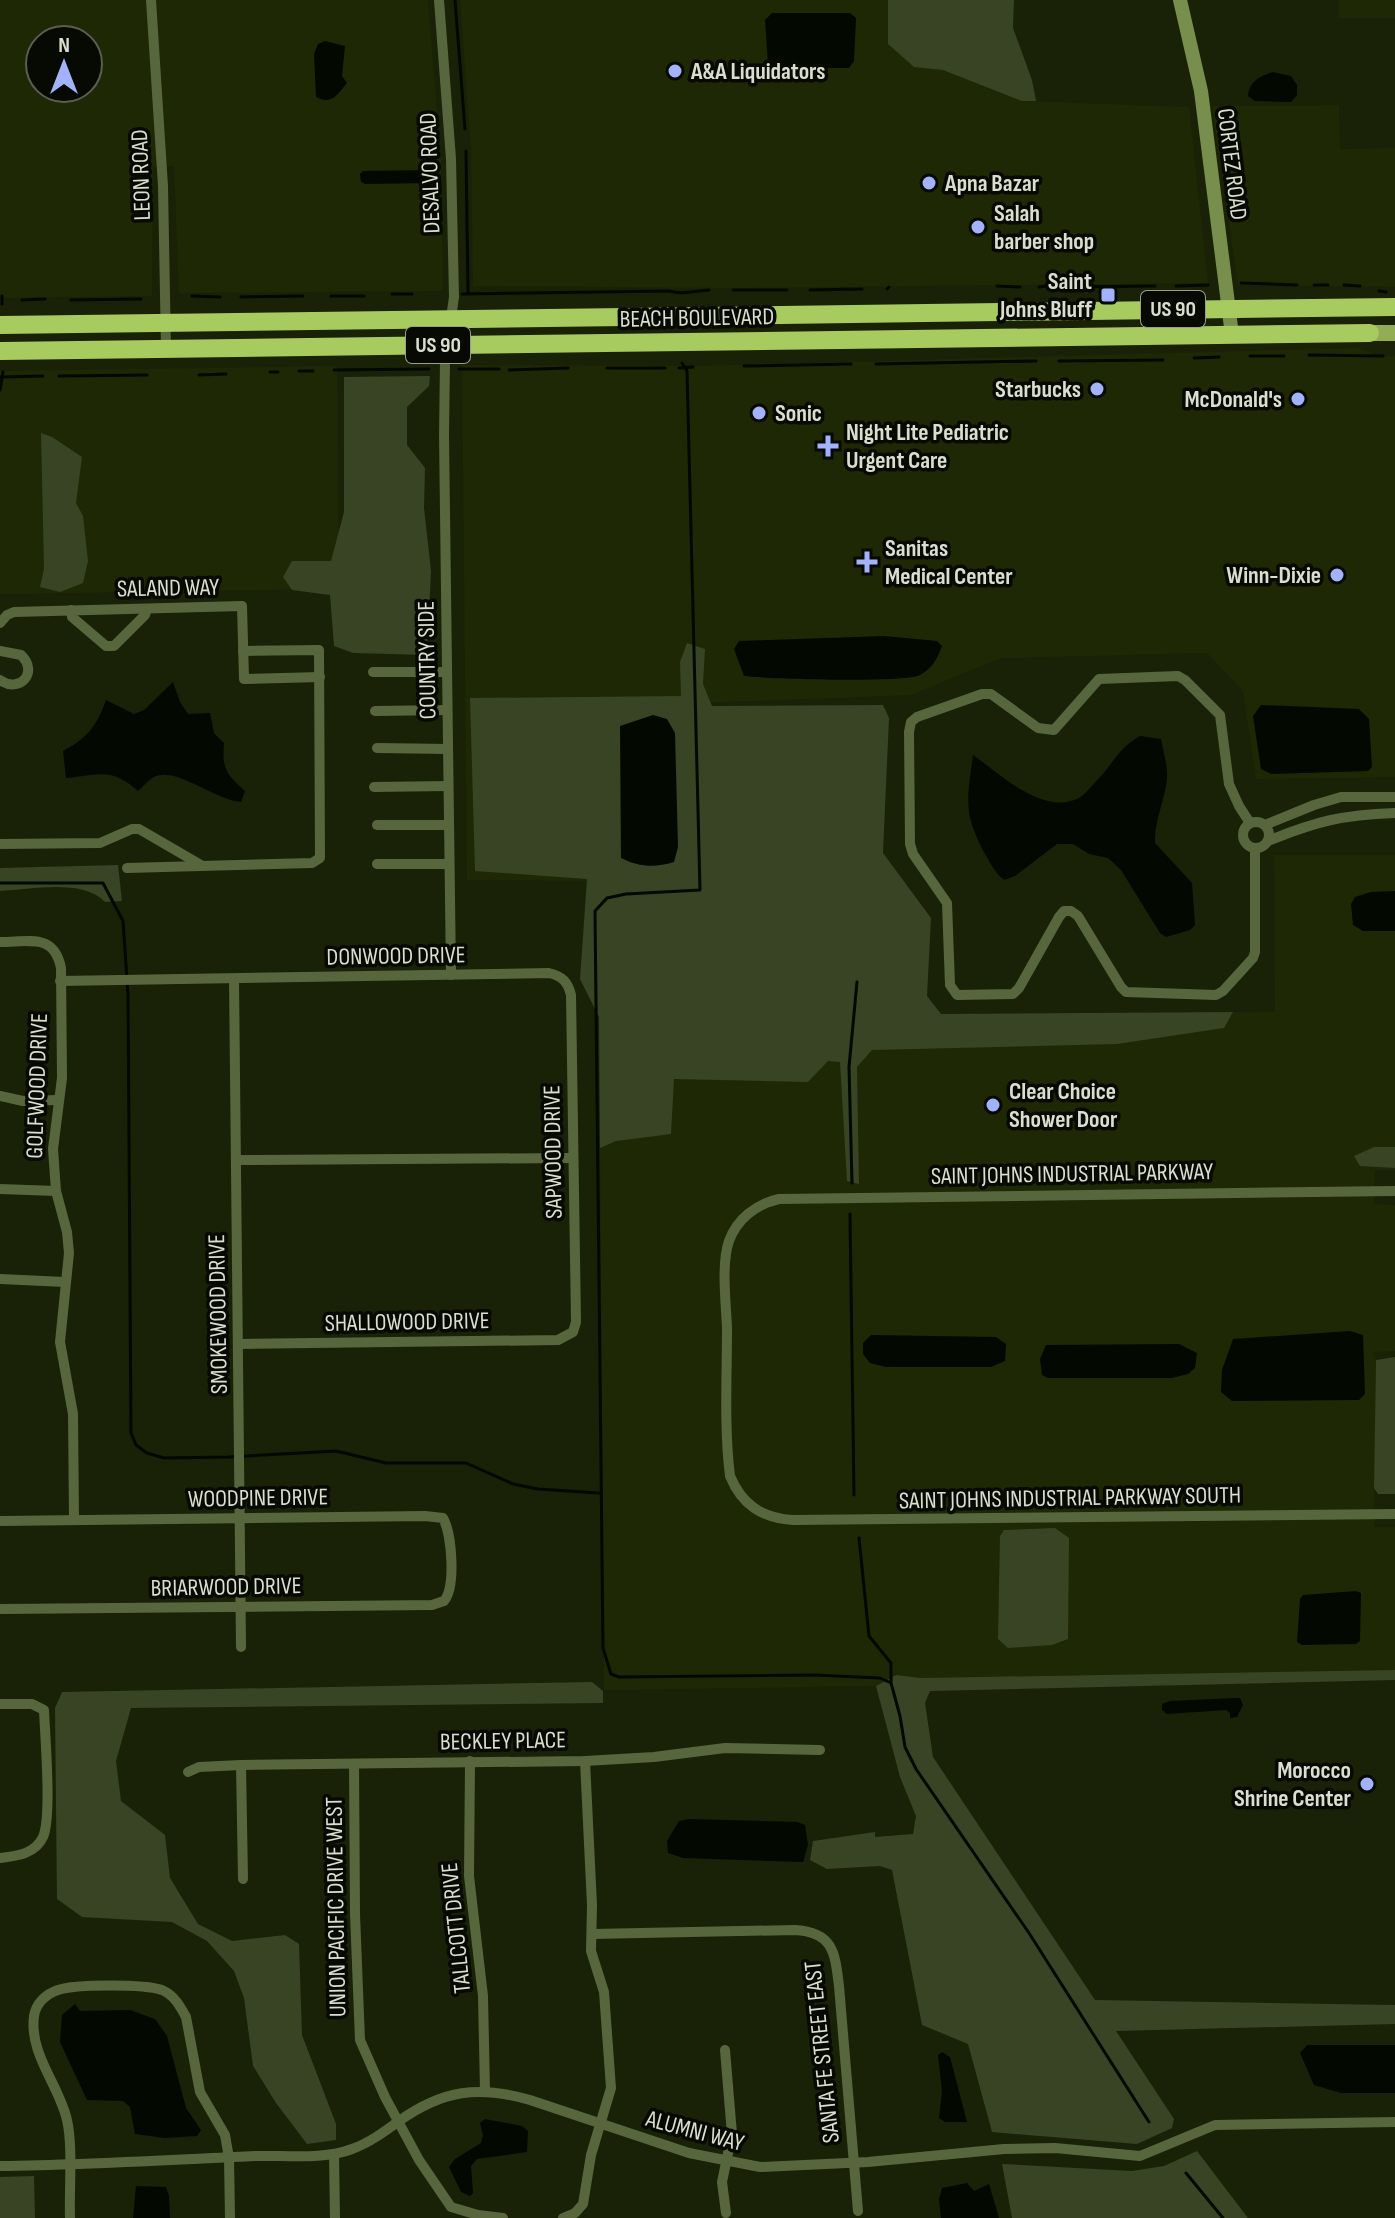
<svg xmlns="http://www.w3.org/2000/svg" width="1395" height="2218" viewBox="0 0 1395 2218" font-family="'Sofia Sans Condensed',sans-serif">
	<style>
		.built { fill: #1e2805; fill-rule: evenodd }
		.green { fill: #384423 }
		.water { fill: #030900 }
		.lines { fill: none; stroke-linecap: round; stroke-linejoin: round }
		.stream { stroke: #030900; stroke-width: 3 }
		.street { stroke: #58663d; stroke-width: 10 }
		.secondary { stroke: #788e4c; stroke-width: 14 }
		.primary { stroke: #91ae57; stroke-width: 16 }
		.highway { stroke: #a8cb60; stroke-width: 18 }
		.poi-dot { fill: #a2b2fd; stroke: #060a02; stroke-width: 3 }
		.labels { text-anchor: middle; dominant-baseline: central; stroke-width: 7; stroke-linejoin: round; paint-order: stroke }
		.shield { fill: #060a02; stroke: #999f91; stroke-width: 2 }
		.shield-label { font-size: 22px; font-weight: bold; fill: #d8dfce }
		.poi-label { font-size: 24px; font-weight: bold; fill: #d8dfce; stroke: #060a02; text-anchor: start }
		.street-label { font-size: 24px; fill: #d8dfce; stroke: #060a02 }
	</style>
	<rect width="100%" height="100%" fill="#192206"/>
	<g class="built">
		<path d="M0 0H428L441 162 443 291 179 293 174 166 153 167 152 296 0 298ZM40 40H88V88H40Z"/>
		<polygon points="460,0 972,0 1022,101 1189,107 1208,283 732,288 473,286 471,147"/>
		<polygon points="1338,0 1395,0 1395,18 1339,18"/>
		<polygon points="1339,105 1340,149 1395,148 1395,287 1238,285 1212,106"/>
		<polygon points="1359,348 1382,357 1395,356 1395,777 1256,779 1243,691 1207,653 1001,658 911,695 700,703 602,881 467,880 462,365 699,366"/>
		<polygon points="337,366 339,589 0,594 0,371"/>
		<polygon points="1274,855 1395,855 1395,1170 1375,1170 1374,1204 1395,1205 1395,1351 1372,1352 1376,1360 1374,1527 1395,1527 1395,1670 921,1678 896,1675 876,1686 604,1690 599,1017 1275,1012"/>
	</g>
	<g class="green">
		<polygon points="888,0 1014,0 1013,28 1032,80 1036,101 1022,101 943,70 914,67 888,44"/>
		<polygon points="430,376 429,386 407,407 407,445 425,468 424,508 431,571 427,655 353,653 334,646 330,595 292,590 283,577 292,561 331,561 344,512 344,377"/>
		<polygon points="41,433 52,437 82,457 76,503 83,516 88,561 83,583 60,592 40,587 44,569"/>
		<polygon points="687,643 705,649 703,684 712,706 883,705 889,718 883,853 931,918 927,996 941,1014 1233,1012 1224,1028 1117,1044 872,1050 857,1067 859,1184 847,1181 840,1062 828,1061 808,1082 674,1079 671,1134 616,1141 600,1148 599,1017 580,979 587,879 475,871 470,698 681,696 680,662"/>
		<path d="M118 865 122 901 105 902C81 878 31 890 0 891V868Z"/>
		<polygon points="1374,1147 1395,1147 1395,1168 1360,1166 1354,1156"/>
		<polygon points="1395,1357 1395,1494 1378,1494 1374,1488 1376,1360"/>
		<polygon points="1055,1528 1069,1538 1068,1639 1052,1645 1008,1648 998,1639 1000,1536 1004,1530"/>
		<polygon points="1395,1670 1395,1680 930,1691 925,1703 933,1757 1095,2000 1395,2005 1395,2024 1116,2031 1174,2119 1172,2128 1137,2144 992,2132 968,2044 922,2025 892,1870 880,1866 827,1869 810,1860 813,1841 875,1832 875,1837 913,1834 916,1816 900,1777 876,1686 896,1675 921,1678"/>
		<polygon points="592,1682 603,1691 603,1703 131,1708 116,1761 121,1801 165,1835 170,1878 198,1924 232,1941 285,1935 299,1944 302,2035 336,2124 336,2140 307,2144 276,2103 253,2066 244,1998 234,1971 207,1941 172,1922 82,1917 57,1899 55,1708 62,1692"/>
		<polygon points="1197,2151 1248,2218 1012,2218 1002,2164 1132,2171 1164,2166"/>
		<polygon points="34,2176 35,2218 0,2218 0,2177"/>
	</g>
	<g class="water">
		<polygon points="772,13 850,13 856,18 854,61 849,68 772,68 768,64 765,20"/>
		<path d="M325 41 345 46 342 76 347 83C337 95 332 105 316 97L314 54 318 44Z"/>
		<path d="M1273 72 1291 76 1297 85V95L1291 102 1255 101 1248 96C1249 81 1261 76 1273 72Z"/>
		<polygon points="431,170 434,171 435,179 431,183 365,184 361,182 360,174 363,171"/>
		<path d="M884 636 937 641 942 646C937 659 933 668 920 675 906 683 768 679 744 676L734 649 739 641Z"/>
		<path d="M173 682 180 702 188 714 210 713 214 733 224 743C222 769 226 774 245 791L241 802C214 800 176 766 154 777 148 780 143 787 138 791 111 767 100 775 66 778L63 751C87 738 97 726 106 700L134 714 144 710Z"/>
		<polygon points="1261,705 1359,709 1369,719 1372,767 1368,771 1271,774 1261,769 1253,716"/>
		<path d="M653 715 667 719 675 733 678 847 674 862C654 868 639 867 621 858L620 726Z"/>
		<path d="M1140 736 1161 739C1163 751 1168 766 1167 778 1165 801 1154 820 1155 843L1192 883 1195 925 1190 930 1166 937 1160 933 1121 870 1108 858 1089 854 1073 844H1057L1015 876 1004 880C995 873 991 864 985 854 963 812 967 801 973 755 1000 774 1043 816 1079 798 1086 794 1095 782 1101 776 1117 758 1118 749 1140 736Z"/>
		<polygon points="1395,891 1395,931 1363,931 1353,925 1351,904 1355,897 1371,892"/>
		<polygon points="1350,1331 1363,1335 1365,1394 1359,1400 1232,1401 1221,1392 1222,1370 1233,1339"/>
		<polygon points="871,1335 996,1337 1006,1344 1005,1361 991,1367 886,1367 870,1363 863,1354 863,1343"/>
		<polygon points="1179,1344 1197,1353 1195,1368 1188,1374 1172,1378 1048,1378 1042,1375 1040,1359 1046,1345"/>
		<polygon points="1356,1591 1361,1593 1360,1641 1356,1644 1302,1645 1297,1642 1300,1599 1303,1595"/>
		<polygon points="1236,1698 1240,1698 1243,1705 1237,1717 1230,1718 1230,1713 1226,1710 1167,1714 1162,1710 1162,1704 1170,1701"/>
		<polygon points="689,1819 797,1822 805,1825 808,1845 803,1862 683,1858 668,1853 667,1841 679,1821"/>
		<polygon points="75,2004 80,2011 130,2010 155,2019 167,2036 186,2108 201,2130 197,2136 165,2138 135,2134 130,2107 123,2101 87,2100 60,2042 62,2015"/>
		<polygon points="1307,2045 1395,2045 1395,2093 1341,2093 1314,2085 1300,2053"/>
		<polygon points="942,2052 950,2057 967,2122 945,2122 939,2118 942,2091 938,2055"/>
		<polygon points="485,2119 522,2126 528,2131 527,2152 477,2159 471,2166 473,2193 470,2196 461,2192 449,2167 455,2159 481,2143 483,2135 480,2123"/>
		<polygon points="967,2183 974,2191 989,2184 999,2218 941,2218 939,2199 942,2188"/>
		<polygon points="136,2186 166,2187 169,2196 170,2218 133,2218"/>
	</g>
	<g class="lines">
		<g class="stream">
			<polyline points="455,0 465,129"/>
			<polyline points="466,151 468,292"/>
			<polyline points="1241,283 1297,285"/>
			<polyline points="1314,285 1328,285"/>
			<polyline points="1344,285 1360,286"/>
			<polyline points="997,286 1020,287"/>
			<polyline points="1176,286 1208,285"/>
			<polyline points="1039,287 1046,286"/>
			<polyline points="1066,287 1155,286"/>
			<polyline points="887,289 889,287"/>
			<polyline points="733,290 787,290"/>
			<polyline points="810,290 862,289"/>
			<polyline points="1379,291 1386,292"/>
			<polyline points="392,294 412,294"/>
			<path d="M462 294 669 291C682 295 695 291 709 290"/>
			<polyline points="192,296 220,297"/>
			<polyline points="331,296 364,296"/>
			<polyline points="241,297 303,296"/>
			<polyline points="22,300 45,299"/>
			<polyline points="71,300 141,299"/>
			<polyline points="2,304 2,296"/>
			<polyline points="1309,355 1383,356"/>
			<polyline points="1250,356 1284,356"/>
			<polyline points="1194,358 1219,357"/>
			<polyline points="1059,361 1163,360"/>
			<polyline points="682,363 687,371 700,890 626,894 607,898 595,911 603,1648 611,1674 619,1677 815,1675 880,1678 891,1683 900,1716 905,1747 916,1769 1029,1933 1149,2122"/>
			<polyline points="876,364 1036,361"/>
			<polyline points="744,366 851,364"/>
			<polyline points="607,368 665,368"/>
			<polyline points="679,368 693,367"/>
			<polyline points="459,369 499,369"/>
			<polyline points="334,370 429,369"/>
			<polyline points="509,370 568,368"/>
			<polyline points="299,371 313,371"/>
			<polyline points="270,372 278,372"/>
			<polyline points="199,375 226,374"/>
			<polyline points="59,376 147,375"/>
			<polyline points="0,377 43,376"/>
			<polyline points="0,390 3,372"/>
			<polyline points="0,883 103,883 123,921 128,995 131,1433 136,1445 147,1453 164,1458 228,1457 336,1451 386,1463 466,1463 513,1484 538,1489 599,1493"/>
			<polyline points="852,1183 849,1067 857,982"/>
			<polyline points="850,1214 854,1495"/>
			<polyline points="859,1538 869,1636 891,1663 891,1682"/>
			<polyline points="1186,2173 1223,2218"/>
		</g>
		<g class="street">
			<polyline points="151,0 163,186 166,349"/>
			<polyline points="439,0 451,159 454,297 445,361 444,435 451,975"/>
			<polyline points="71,610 72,617 106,646 114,646 145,615 147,609"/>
			<polyline points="0,623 7,615 14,612 242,606 244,679 320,677"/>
			<path d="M0 651 21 655C39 672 20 694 0 680"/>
			<polyline points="373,672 447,672"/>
			<polyline points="375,711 447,710"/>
			<polyline points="377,748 448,749"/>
			<polyline points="374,787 448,786"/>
			<circle cx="1256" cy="835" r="13"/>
			<polyline points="1250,823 1239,806 1229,784 1220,715 1185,680 1178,676 1099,679 1054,730 1038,728 991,694 982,694 917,717 911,722 909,732 910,844 913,854 947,903 950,985 957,995 1013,994 1019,988 1059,917 1064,911 1071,911 1078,916 1121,987 1126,992 1216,995 1223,991 1253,958 1255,952 1255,848"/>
			<polyline points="377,825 449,825"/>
			<polyline points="1265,825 1314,805 1341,797 1395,797"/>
			<path d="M1268 841C1317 821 1342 815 1395 813"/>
			<polyline points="0,844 100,843 132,829 139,829 201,865"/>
			<polyline points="377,864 449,864"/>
			<polyline points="127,868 312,863 320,858 319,650 243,651"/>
			<path d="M0 942C29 942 54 933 61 968L62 1078 53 1149 56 1191 67 1232 69 1253 60 1342 73 1414 74 1520"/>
			<polyline points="234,979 241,1647"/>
			<path d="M60 981 549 973C562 976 568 982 571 995L576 1322 573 1332 558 1340 239 1344"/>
			<polyline points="0,1096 23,1101 58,1100"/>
			<polyline points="236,1160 572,1158"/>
			<polyline points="0,1189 56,1191"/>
			<path d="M1395 1191 779 1199C756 1204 737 1219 729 1241 721 1264 726 1303 727 1328 727 1377 724 1428 730 1476 742 1505 762 1518 793 1520L1395 1514"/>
			<polyline points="0,1279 65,1282"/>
			<path d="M0 1521 425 1516 443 1518C452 1534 456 1587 444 1601L432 1605 0 1609"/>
			<path d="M0 1704H32L44 1710C45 1736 52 1817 43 1837 35 1854 17 1856 0 1858"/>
			<polyline points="470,1761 469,1876 483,1996 485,2091"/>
			<polyline points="354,1764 355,1914 360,2040 385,2097 419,2160 451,2207 478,2215 503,2218"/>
			<polyline points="241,1765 243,1879"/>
			<polyline points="188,1772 199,1767 241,1765 585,1761 654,1757 725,1748 820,1750"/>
			<path d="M592 1934 795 1930C834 1932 835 1954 839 1986L858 2211"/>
			<polyline points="725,2050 732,2134 722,2182 726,2213"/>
			<polyline points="334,2154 335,2218"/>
			<path d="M0 2166C85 2165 170 2160 255 2156 285 2155 324 2160 352 2149 369 2143 384 2132 399 2121 443 2090 478 2085 530 2100L689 2153 760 2167 868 2162 1004 2149 1055 2148 1140 2156 1215 2125 1395 2122"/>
			<path d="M70 2218C69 2189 73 2146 67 2120 59 2085 29 2054 34 2016 36 2003 46 1994 58 1990 75 1984 145 1984 162 1990 174 1995 180 2006 186 2017L200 2092 225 2135 229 2158 230 2218"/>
			<polyline points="563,2218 575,2213 583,2204 591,2155 611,2088 604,1992 591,1951 592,1905 585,1761"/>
		</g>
		<polyline class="secondary" points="1180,0 1201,91 1232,335"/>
		<polyline class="primary" points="1370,333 1395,333"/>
		<g class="highway">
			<polyline points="0,325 1395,307"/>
			<polyline points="0,351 1370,333"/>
		</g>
	</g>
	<g class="poi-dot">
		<circle cx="675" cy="71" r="8"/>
		<circle cx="929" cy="183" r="8"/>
		<circle cx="978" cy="227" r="8"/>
		<rect x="1100" y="287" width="16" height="16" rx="4"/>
		<circle cx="1097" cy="389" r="8"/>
		<circle cx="1298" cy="399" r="8"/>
		<circle cx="759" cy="413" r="8"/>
		<path d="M824 434h8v8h8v8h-8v8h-8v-8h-8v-8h8z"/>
		<path d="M863 550h8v8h8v8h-8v8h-8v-8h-8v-8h8z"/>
		<circle cx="1337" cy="575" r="8"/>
		<circle cx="993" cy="1105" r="8"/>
		<circle cx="1367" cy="1784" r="8"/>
	</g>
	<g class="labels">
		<g class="shield">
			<rect x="1141" y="291" width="64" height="36" rx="6"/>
			<rect x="406" y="327" width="64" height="36" rx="6"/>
		</g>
		<g class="shield-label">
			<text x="1173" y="309">US 90</text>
			<text x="438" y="345">US 90</text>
		</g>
		<g class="poi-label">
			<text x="691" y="71">A&amp;A Liquidators</text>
			<text x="945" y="183">Apna Bazar</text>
			<text x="994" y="213">Salah<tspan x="994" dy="28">barber shop</tspan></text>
			<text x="1092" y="281" text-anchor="end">Saint<tspan x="1092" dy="28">Johns Bluff</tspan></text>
			<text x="1081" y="389" text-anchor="end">Starbucks</text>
			<text x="1282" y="399" text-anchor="end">McDonald's</text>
			<text x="775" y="413">Sonic</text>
			<text x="846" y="432">Night Lite Pediatric<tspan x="846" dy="28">Urgent Care</tspan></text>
			<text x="885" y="548">Sanitas<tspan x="885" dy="28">Medical Center</tspan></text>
			<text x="1321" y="575" text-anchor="end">Winn-Dixie</text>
			<text x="1009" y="1091">Clear Choice<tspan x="1009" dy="28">Shower Door</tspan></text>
			<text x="1351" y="1770" text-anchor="end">Morocco<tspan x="1351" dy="28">Shrine Center</tspan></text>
		</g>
		<g class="street-label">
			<text transform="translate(1232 164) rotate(83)">CORTEZ ROAD</text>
			<text transform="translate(430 173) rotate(-92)">DESALVO ROAD</text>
			<text transform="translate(141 175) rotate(-92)">LEON ROAD</text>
			<text transform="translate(697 318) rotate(-1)">BEACH BOULEVARD</text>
			<text transform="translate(168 588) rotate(-1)">SALAND WAY</text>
			<text transform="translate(427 660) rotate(-91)">COUNTRY SIDE</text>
			<text transform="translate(396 956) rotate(-1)">DONWOOD DRIVE</text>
			<text transform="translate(37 1086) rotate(-88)">GOLFWOOD DRIVE</text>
			<text transform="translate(553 1152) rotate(-91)">SAPWOOD DRIVE</text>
			<text transform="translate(1072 1174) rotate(-1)">SAINT JOHNS INDUSTRIAL PARKWAY</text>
			<text transform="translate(218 1314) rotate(-91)">SMOKEWOOD DRIVE</text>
			<text transform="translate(407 1322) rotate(-1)">SHALLOWOOD DRIVE</text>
			<text transform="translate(258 1498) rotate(-1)">WOODPINE DRIVE</text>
			<text transform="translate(1070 1498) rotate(-1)">SAINT JOHNS INDUSTRIAL PARKWAY SOUTH</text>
			<text transform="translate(226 1587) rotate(-1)">BRIARWOOD DRIVE</text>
			<text transform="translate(503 1741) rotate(-1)">BECKLEY PLACE</text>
			<text transform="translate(336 1907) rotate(-91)">UNION PACIFIC DRIVE WEST</text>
			<text transform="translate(456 1928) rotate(-96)">TALLCOTT DRIVE</text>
			<text transform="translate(822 2052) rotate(-96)">SANTA FE STREET EAST</text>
			<text transform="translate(695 2131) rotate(15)">ALUMNI WAY</text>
		</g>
	</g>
	<g transform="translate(64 64)"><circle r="38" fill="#060a02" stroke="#5a5f54" stroke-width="2"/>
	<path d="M0-6L14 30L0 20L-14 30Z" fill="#a2b2fd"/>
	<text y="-12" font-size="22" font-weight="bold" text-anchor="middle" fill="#d8dfce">N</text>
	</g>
</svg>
